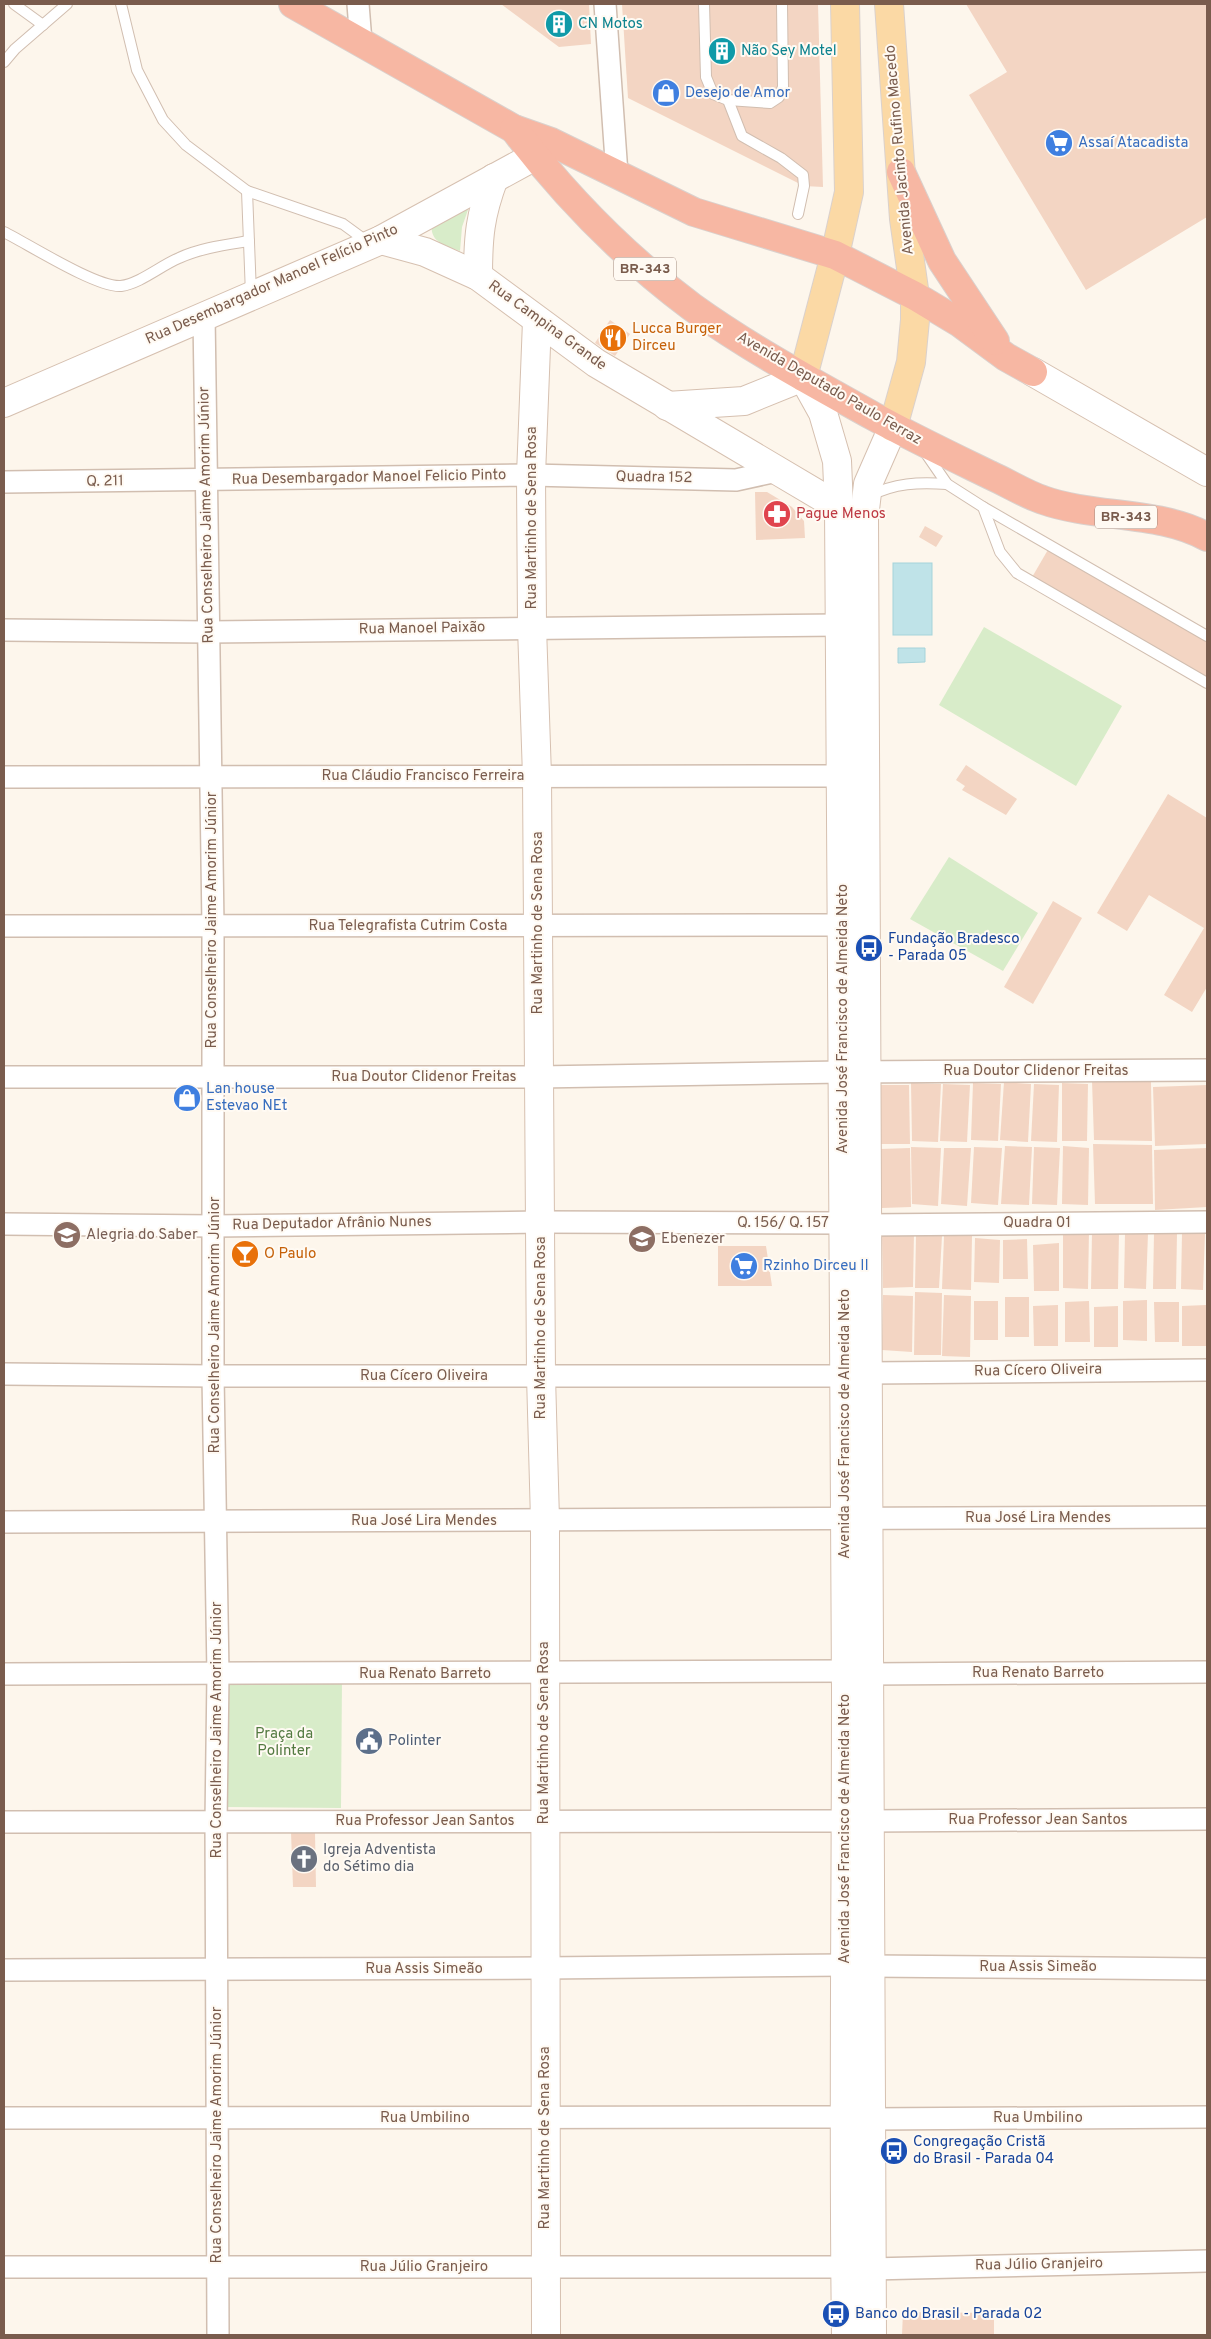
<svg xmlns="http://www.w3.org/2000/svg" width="1211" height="2339" viewBox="0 0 1211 2339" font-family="Overpass,sans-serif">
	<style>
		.green { fill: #d8ecc9 }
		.water { fill: #bfe3e8; stroke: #a5d3da }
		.building { fill: #f3d5c3 }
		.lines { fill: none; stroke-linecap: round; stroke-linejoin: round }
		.lane-casing { stroke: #d1beb0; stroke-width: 12 }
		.street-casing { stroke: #d1beb0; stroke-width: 24 }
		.secondary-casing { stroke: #d6c0b0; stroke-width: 30 }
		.primary-casing { stroke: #dad1cd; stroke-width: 30 }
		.highway-casing { stroke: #dad1cd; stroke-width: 30 }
		.lane { stroke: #fff; stroke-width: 10 }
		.street { stroke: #fff; stroke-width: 21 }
		.secondary { stroke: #fff; stroke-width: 28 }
		.primary { stroke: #fbd9a5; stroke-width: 28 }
		.highway { stroke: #f7b7a3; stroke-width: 28 }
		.labels { text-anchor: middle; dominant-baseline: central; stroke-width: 4; stroke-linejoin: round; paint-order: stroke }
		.shield { fill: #fffaf3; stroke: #a28b7f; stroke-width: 1 }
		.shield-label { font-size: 14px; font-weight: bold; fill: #7a5c4d }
		.culture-label { font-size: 15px; fill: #0d838f; stroke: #fffaf3; text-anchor: start }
		.shop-label { font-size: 15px; fill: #366cbe; stroke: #fffaf3; text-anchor: start }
		.street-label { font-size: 15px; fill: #7a5c4d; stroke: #fffaf3 }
		.food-label { font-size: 15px; fill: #c56008; stroke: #fffaf3; text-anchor: start }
		.health-label { font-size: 15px; fill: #be3a42; stroke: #fffaf3; text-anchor: start }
		.transit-label { font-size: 15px; fill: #164399; stroke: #fffaf3; text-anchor: start }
		.education-label { font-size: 15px; fill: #785e54; stroke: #fffaf3; text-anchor: start }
		.park-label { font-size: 15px; fill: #537a41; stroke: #fffaf3 }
		.service-label { font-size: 15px; fill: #4e5e75; stroke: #fffaf3; text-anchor: start }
		.worship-label { font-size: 15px; fill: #5b616d; stroke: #fffaf3; text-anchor: start }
	</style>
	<rect width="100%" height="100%" fill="#fdf6ec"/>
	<g class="green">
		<path d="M470 204 462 227 460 251C446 246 429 242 432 224Z"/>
		<polygon points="984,627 1122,706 1076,786 939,705"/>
		<polygon points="949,857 1038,913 1003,971 910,919"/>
		<polygon points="226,1677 342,1678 341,1808 225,1807"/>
	</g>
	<g class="water">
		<rect x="893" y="563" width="39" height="72"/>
		<polygon points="898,648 925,648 925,662 898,663"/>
	</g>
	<g class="building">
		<polygon points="501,4 589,4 591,44 559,47"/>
		<polygon points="622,4 818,4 823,187 804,186 628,98"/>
		<polygon points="966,4 1207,4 1207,217 1086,290 969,95 1007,72"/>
		<polygon points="610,320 630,334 615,356 595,343"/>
		<polygon points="755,492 767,492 792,507 804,521 805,538 756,540"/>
		<polygon points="925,526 943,536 936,547 919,537"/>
		<polygon points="1049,548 1207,639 1207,680 1031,579"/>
		<polygon points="966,765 1017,799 1006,815 962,790 965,786 956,780"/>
		<polygon points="1168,794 1207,818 1207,987 1192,1012 1164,995 1204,928 1149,895 1127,931 1097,913"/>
		<polygon points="1053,901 1082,918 1033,1004 1004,987"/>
		<polygon points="1122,1080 1122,1082 1151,1082 1152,1141 1094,1140 1092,1081"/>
		<polygon points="1004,1082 1031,1084 1028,1142 1000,1140"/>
		<polygon points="911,1083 941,1084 938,1142 912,1141"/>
		<polygon points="973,1083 1001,1084 998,1141 971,1140"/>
		<polygon points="1062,1083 1088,1084 1087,1141 1062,1141"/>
		<polygon points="943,1084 970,1085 967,1142 940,1141"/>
		<polygon points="1034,1084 1059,1085 1057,1142 1031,1141"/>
		<polygon points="879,1085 909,1085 910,1144 881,1144"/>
		<polygon points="1207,1085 1207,1144 1155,1146 1153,1087"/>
		<polygon points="1093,1144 1152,1145 1153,1204 1095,1204"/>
		<polygon points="1005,1146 1032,1147 1029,1205 1001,1204"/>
		<polygon points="1063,1146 1089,1148 1088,1205 1062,1204"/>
		<polygon points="911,1147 941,1148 938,1206 912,1204"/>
		<polygon points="974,1147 1002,1148 998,1205 971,1203"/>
		<polygon points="1034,1147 1060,1148 1057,1205 1032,1204"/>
		<polygon points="910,1148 911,1207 882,1208 880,1149"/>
		<polygon points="944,1148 971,1148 967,1206 941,1204"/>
		<polygon points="1207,1148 1207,1207 1155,1210 1154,1150"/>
		<polygon points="1089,1231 1088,1289 1063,1288 1063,1232"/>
		<polygon points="882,1232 914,1232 913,1287 883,1288"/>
		<polygon points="1092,1232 1119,1232 1118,1289 1091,1289"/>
		<polygon points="1125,1232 1148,1233 1146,1289 1124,1288"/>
		<polygon points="1154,1233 1177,1233 1176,1289 1153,1289"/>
		<polygon points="1182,1233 1205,1233 1203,1290 1181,1289"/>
		<polygon points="916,1236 942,1236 939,1288 915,1288"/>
		<polygon points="944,1236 972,1236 971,1290 942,1289"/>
		<polygon points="975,1238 1000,1240 999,1283 974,1282"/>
		<polygon points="1027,1239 1028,1279 1003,1279 1003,1240"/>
		<polygon points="1059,1243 1059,1291 1034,1291 1033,1245"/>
		<polygon points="718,1246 766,1246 772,1286 718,1286"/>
		<polygon points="915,1292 942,1293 941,1355 914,1355"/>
		<polygon points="883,1295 913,1296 912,1352 882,1350"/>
		<polygon points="944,1295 971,1296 970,1357 942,1356"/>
		<rect x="1005" y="1297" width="24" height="40"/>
		<polygon points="1147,1300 1147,1341 1123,1340 1123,1301"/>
		<rect x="974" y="1301" width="24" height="39"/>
		<polygon points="1089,1301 1090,1342 1065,1342 1065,1302"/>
		<polygon points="1154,1302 1179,1302 1179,1342 1155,1342"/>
		<polygon points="1058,1305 1058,1346 1034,1346 1033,1306"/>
		<polygon points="1206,1305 1206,1346 1182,1346 1182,1306"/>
		<polygon points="1118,1306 1118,1347 1094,1347 1094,1307"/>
		<polygon points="291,1832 315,1832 316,1887 293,1887"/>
		<polygon points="903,2312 994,2313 994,2335 902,2335"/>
	</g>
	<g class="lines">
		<defs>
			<g id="lane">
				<polyline points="14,4 43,25"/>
				<polyline points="121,4 137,70 163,120 186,145 247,191 343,224 369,243"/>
				<polyline points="704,4 706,77 713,94 728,100 770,103 779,97 783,87 782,4"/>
				<polyline points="4,62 15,49 67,4"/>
				<polyline points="728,100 742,136 781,158 803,175 804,186 798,214"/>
				<polyline points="247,191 251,294"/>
				<path d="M4 232C28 244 97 288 121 286 141 283 160 266 179 258 201 248 225 245 249 241"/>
				<polyline points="925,452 947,484 983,507 1207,636"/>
				<path d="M869 496C895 483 918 482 947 484"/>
				<polyline points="983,507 1000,552 1017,573 1207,683"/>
			</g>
			<g id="street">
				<polyline points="358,4 361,42"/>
				<polyline points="605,4 617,174"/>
				<polyline points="204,315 213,926 213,1376 218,1674 216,1822 218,2335"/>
				<polyline points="4,482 531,475 736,480 777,471"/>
				<polyline points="4,630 208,632 840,625"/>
				<polyline points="4,777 842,776"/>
				<polyline points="4,926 842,925"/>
				<polyline points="4,1077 539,1077 843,1072 1207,1070"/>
				<polyline points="4,1224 214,1226 541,1222 845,1223"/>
				<polyline points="867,1225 1207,1222"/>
				<polyline points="868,1373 1207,1370"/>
				<polyline points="4,1374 213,1376 844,1376"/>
				<polyline points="4,1522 1207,1517"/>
				<polyline points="4,1674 846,1671"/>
				<polyline points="869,1674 1207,1672"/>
				<polyline points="868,1821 1207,1819"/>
				<polyline points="4,1822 846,1821"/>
				<polyline points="869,1966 1207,1969"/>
				<polyline points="4,1970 544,1968 844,1965"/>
				<polyline points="4,2118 846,2117"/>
				<polyline points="870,2119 1207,2117"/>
				<polyline points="4,2267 845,2267"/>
				<polyline points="871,2269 1207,2261"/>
			</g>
			<g id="secondary">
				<polyline points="381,240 425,252 478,276 596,363 839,507"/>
				<path d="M478 276C478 237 480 215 494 178"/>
				<polyline points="537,321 531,475 532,627 537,776 541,1376 545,1520 546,2335"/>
				<polyline points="1033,372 1207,472"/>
				<polyline points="4,403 381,240 535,156"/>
				<path d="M667 406 744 401 803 377 823 413 837 461 839 507C841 902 845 1297 846 1692 846 1907 843 2121 846 2335"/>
				<polyline points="872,2335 864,518 868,484 893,427"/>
			</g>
			<g id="primary">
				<polyline points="889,4 904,219 915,296 915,320 911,362 893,427"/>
				<polyline points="803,377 835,255 849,192 845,4"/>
			</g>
			<g id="highway">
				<polyline points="293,4 514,129 551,142 694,212 835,255 915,296 960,323 1006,357 1033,372"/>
				<path d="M514 129C565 196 625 257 692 307 749 348 812 382 873 416 911 437 951 456 990 475 1008 483 1025 494 1043 500 1093 518 1162 511 1207 537"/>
				<polyline points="901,172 942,261 995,341"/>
			</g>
		</defs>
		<use href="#lane" class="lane-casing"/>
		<use href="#street" class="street-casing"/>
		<use href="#secondary" class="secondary-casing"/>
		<use href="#primary" class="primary-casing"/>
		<use href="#highway" class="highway-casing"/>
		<use href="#lane" class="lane"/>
		<use href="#street" class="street"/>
		<use href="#secondary" class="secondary"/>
		<use href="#primary" class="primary"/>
		<use href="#highway" class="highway"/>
	</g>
	<defs>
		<symbol id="building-disc" viewBox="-11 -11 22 22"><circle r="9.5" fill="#0f9aa8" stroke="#fffaf3"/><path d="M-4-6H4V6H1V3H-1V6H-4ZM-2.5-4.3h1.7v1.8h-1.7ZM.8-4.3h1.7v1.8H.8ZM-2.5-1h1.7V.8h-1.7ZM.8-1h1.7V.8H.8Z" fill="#fff"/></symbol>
		<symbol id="shop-disc" viewBox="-11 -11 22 22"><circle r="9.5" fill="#3f7fe0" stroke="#fffaf3"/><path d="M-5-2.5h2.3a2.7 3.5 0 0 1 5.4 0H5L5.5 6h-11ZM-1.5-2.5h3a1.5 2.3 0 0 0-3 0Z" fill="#fff"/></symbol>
		<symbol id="supermarket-disc" viewBox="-11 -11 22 22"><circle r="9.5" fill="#3f7fe0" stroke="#fffaf3"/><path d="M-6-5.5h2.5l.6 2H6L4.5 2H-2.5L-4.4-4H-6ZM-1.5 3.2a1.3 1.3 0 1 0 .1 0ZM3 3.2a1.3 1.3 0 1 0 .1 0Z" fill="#fff"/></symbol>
		<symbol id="restaurant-disc" viewBox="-11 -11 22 22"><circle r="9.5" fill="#e8710a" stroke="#fffaf3"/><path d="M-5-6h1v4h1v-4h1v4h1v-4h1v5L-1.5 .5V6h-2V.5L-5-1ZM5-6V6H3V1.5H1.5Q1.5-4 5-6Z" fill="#fff"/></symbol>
		<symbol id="pharmacy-disc" viewBox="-11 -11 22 22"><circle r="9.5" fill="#e0444e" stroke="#fffaf3"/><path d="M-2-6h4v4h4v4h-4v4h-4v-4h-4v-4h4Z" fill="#fff"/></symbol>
		<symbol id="bus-disc" viewBox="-11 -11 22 22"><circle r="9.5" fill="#1a4fb4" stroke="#fffaf3"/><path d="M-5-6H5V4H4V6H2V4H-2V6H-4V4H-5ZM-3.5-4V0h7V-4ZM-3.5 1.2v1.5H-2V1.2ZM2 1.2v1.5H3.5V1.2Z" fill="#fff"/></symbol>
		<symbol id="school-disc" viewBox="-11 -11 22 22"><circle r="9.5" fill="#8d6e63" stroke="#fffaf3"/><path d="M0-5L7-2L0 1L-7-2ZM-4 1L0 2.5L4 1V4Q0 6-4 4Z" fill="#fff"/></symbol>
		<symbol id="bar-disc" viewBox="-11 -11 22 22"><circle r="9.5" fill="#e8710a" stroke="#fffaf3"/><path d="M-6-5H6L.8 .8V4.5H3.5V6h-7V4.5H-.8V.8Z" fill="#fff"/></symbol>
		<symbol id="civic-disc" viewBox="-11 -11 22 22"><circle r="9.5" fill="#5c6f8a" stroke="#fffaf3"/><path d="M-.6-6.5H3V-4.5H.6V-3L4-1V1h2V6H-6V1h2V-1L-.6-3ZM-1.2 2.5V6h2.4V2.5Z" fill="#fff"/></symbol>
		<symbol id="church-disc" viewBox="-11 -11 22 22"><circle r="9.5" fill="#6b7280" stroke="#fffaf3"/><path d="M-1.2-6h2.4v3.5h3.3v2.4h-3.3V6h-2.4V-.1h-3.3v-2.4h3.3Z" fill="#fff"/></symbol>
	</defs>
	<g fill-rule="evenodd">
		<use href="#building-disc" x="543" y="8" width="32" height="32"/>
		<use href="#building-disc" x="706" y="35" width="32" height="32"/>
		<use href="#shop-disc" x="650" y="77" width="32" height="32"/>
		<use href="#supermarket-disc" x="1043" y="127" width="32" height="32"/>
		<use href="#restaurant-disc" x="597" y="322" width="32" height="32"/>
		<use href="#pharmacy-disc" x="761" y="498" width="32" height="32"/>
		<use href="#bus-disc" x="853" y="932" width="32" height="32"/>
		<use href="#shop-disc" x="171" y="1082" width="32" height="32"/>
		<use href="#school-disc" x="51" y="1219" width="32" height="32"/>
		<use href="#school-disc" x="626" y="1223" width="32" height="32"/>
		<use href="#bar-disc" x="229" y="1238" width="32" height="32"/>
		<use href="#supermarket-disc" x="728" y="1250" width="32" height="32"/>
		<use href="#civic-disc" x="353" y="1725" width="32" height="32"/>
		<use href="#church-disc" x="288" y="1843" width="32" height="32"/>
		<use href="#bus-disc" x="878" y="2135" width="32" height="32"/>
		<use href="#bus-disc" x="820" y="2298" width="32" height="32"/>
	</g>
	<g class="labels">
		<g class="shield">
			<rect x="614" y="257.5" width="62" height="23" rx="4"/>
			<rect x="1095" y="505.5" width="62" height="23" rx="4"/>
		</g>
		<g class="shield-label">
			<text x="645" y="269">BR-343</text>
			<text x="1126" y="517">BR-343</text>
		</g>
		<g class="culture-label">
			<text x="578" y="24">CN Motos</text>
			<text x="741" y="51">Não Sey Motel</text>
		</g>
		<g class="shop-label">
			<text x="685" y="93">Desejo de Amor</text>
			<text x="1078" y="143">Assaí Atacadista</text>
			<text x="206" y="1089">Lan house<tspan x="206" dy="17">Estevao NEt</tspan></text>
			<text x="763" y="1266">Rzinho Dirceu II</text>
		</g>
		<g class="street-label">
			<text transform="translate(900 150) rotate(-95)">Avenida Jacinto Rufino Macedo</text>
			<text transform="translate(272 285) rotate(-24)">Rua Desembargador Manoel Felício Pinto</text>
			<text transform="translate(547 326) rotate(36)">Rua Campina Grande</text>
			<text transform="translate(829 389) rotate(30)">Avenida Deputado Paulo Ferraz</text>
			<text transform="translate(369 478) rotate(-1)">Rua Desembargador Manoel Felicio Pinto</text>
			<text transform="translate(654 478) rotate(1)">Quadra 152</text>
			<text transform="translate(105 482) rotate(-1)">Q. 211</text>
			<text transform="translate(207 515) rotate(-91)">Rua Conselheiro Jaime Amorim Júnior</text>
			<text transform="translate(532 518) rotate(-90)">Rua Martinho de Sena Rosa</text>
			<text transform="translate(422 629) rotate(-1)">Rua Manoel Paixão</text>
			<text x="423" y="776">Rua Cláudio Francisco Ferreira</text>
			<text transform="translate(212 920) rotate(-90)">Rua Conselheiro Jaime Amorim Júnior</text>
			<text transform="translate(538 923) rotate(-90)">Rua Martinho de Sena Rosa</text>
			<text x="408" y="926">Rua Telegrafista Cutrim Costa</text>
			<text transform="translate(843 1019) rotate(-90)">Avenida José Francisco de Almeida Neto</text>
			<text x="1036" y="1071">Rua Doutor Clidenor Freitas</text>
			<text x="424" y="1077">Rua Doutor Clidenor Freitas</text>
			<text x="783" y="1223">Q. 156/ Q. 157</text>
			<text x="1037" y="1223">Quadra 01</text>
			<text transform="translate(332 1224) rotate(-1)">Rua Deputador Afrânio Nunes</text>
			<text transform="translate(215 1325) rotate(-90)">Rua Conselheiro Jaime Amorim Júnior</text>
			<text transform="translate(541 1328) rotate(-90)">Rua Martinho de Sena Rosa</text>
			<text transform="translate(1038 1371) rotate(-1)">Rua Cícero Oliveira</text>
			<text x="424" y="1376">Rua Cícero Oliveira</text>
			<text transform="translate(845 1424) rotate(-90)">Avenida José Francisco de Almeida Neto</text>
			<text x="1038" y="1518">Rua José Lira Mendes</text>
			<text x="424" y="1521">Rua José Lira Mendes</text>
			<text x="1038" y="1673">Rua Renato Barreto</text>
			<text x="425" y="1674">Rua Renato Barreto</text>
			<text transform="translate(217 1730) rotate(-90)">Rua Conselheiro Jaime Amorim Júnior</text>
			<text transform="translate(544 1733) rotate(-90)">Rua Martinho de Sena Rosa</text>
			<text x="1038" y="1820">Rua Professor Jean Santos</text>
			<text x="425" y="1821">Rua Professor Jean Santos</text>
			<text transform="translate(845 1829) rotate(-90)">Avenida José Francisco de Almeida Neto</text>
			<text x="1038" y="1967">Rua Assis Simeão</text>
			<text x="424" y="1969">Rua Assis Simeão</text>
			<text x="425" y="2118">Rua Umbilino</text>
			<text x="1038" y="2118">Rua Umbilino</text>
			<text transform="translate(217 2135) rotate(-90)">Rua Conselheiro Jaime Amorim Júnior</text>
			<text transform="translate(545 2138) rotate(-90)">Rua Martinho de Sena Rosa</text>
			<text transform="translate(1039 2265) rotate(-1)">Rua Júlio Granjeiro</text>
			<text x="424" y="2267">Rua Júlio Granjeiro</text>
		</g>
		<g class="food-label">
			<text x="632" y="329">Lucca Burger<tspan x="632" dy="17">Dirceu</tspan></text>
			<text x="264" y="1254">O Paulo</text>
		</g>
		<g class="health-label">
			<text x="796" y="514">Pague Menos</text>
		</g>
		<g class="transit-label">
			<text x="888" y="939">Fundação Bradesco<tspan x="888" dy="17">- Parada 05</tspan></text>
			<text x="913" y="2142">Congregação Cristã<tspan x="913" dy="17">do Brasil - Parada 04</tspan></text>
			<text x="855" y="2314">Banco do Brasil - Parada 02</text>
		</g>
		<g class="education-label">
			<text x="86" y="1235">Alegria do Saber</text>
			<text x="661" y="1239">Ebenezer</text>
		</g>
		<g class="park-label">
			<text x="284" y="1734">Praça da<tspan x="284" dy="17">Polinter</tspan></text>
		</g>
		<g class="service-label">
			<text x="388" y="1741">Polinter</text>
		</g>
		<g class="worship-label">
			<text x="323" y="1850">Igreja Adventista<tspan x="323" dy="17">do Sétimo dia</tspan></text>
		</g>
	</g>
	<rect width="1211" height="2339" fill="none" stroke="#7a5c4d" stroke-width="10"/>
</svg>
